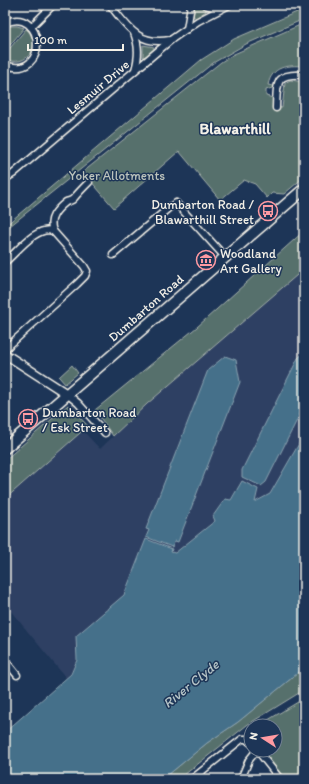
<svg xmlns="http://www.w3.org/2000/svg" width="309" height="784" viewBox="0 0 309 784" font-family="Itim,sans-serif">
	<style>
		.built { fill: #2f4164 }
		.green { fill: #566f6c; stroke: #a5b0aa }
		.water { fill: #446f8a; stroke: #8aa3b0 }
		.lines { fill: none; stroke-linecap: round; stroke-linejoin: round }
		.minor-casing { stroke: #f4f1e8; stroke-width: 9 }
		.tertiary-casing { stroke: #f4f1e8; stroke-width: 11 }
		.primary-casing { stroke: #f4f1e8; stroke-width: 13 }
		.minor { stroke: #1d3557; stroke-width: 6 }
		.tertiary { stroke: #1d3557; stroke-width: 8 }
		.primary { stroke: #1d3557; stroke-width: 10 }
		.labels { text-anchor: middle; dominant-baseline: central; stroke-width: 3; stroke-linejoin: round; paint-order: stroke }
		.street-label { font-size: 13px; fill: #f4f1e8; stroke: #1d3557 }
		.park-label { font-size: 13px; fill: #bdc4bd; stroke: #1d3557 }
		.poi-label { font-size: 13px; fill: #f4f1e8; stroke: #1d3557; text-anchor: start }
		.water-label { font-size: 14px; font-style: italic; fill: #b6c4c7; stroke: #1d3557 }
		.quarter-label { font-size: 15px; font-weight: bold; fill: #f4f1e8; stroke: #1d3557 }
	</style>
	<rect width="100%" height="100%" fill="#1d3557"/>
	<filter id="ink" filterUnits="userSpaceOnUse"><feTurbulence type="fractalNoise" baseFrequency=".025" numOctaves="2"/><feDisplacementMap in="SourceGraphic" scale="8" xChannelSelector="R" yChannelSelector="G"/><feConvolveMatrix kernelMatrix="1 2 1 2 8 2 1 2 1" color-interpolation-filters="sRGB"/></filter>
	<g filter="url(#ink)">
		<polygon class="built" points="304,269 304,430 302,434 304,435 270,494 256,502 254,500 258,489 241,483 231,500 225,499 213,516 215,521 175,554 171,552 172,549 146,539 124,595 77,640 76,664 67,679 5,604 5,499 83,431 100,449 147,404"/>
		<g class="green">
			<polygon points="195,5 206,9 206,11 196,18 193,16"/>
			<polygon points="304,9 304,19 246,44 213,63 5,230 5,226 201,60 234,39"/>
			<path d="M300 25 304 26V66C287 65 272 66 268 85L273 86 272 88 266 90V96L273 98V107L282 108 285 83 290 80 304 82V177L284 194 272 193 267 198 255 184 244 180 220 200 179 151 114 208 83 172 221 62 234 54Z"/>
			<polygon points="11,26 17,26 24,28 5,51 5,29"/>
			<path d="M26 29C44 44 27 69 5 59V54Z"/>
			<polygon points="143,45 154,47 154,49 146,56 143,57"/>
			<polygon points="304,231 304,269 147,404 113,436 95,410 197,327"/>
			<polygon points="72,365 78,373 65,384 59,377"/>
			<polygon points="68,405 88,426 5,499 5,460"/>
			<polygon points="304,668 304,779 285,779 261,750 275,750 275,726 258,726 303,699 299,693 247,725 179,779 163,779 207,743 238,722"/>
		</g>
		<g class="water">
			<polygon points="304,353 304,406 266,482 261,486 242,477 242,470 298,358"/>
			<polygon points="225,356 236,360 240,382 178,542 175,541 172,547 146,537 149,530 146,529 208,370"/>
			<polygon points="304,430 304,668 238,722 207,743 163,779 5,779 5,732 71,674 77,660 76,636 124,595 146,539 172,549 171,552 175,553 215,521 213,516 225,499 231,500 242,481 258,489 255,502 270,494 304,435 302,434"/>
		</g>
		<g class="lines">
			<defs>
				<g id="minor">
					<path d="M110 5C128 27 138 46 170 40"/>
					<polyline points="205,5 220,9"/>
					<path d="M5 23C45 5 50 81 5 65"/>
					<polyline points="31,27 53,5"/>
					<polyline points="187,29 191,5"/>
					<path d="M134 33C139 46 139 56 135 70"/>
					<path d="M276 108C277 82 275 73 304 75"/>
					<polyline points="5,179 13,174 172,39 198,21 229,5"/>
					<path d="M53 231C48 219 56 210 66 202 69 201 72 201 74 198 79 192 84 187 89 182"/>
					<polyline points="113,255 171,206 176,203 225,257"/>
					<path d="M5 262C17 252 37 225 53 231L84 266 87 271 85 276 77 284 5 349"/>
					<polyline points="67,394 78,403 105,433"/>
					<polyline points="5,660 17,675"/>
					<polyline points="257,750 280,779"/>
					<polyline points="192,779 242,739 246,739 251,743"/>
					<polyline points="241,779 249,760 257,750"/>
				</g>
				<polyline id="tertiary" points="5,354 67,394"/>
				<polyline id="primary" points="5,448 304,189"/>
			</defs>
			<use href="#minor" class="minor-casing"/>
			<use href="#tertiary" class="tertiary-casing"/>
			<use href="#primary" class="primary-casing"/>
			<use href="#minor" class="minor"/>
			<use href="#tertiary" class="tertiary"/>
			<use href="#primary" class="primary"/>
		</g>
	</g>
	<defs>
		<symbol id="bus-ring" viewBox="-11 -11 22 22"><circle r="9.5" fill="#1d3557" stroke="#ff9aa2" stroke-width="1.5"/><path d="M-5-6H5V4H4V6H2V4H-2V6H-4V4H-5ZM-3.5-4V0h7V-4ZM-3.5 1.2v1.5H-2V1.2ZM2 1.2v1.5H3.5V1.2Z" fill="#ff9aa2"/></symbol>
		<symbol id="museum-ring" viewBox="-11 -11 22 22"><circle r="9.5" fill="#1d3557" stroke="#ff9aa2" stroke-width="1.5"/><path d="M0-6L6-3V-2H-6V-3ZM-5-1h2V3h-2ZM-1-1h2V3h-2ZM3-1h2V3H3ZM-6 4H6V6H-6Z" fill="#ff9aa2"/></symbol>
	</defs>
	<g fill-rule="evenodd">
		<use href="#bus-ring" x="257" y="200" width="22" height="22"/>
		<use href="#museum-ring" x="195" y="249" width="22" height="22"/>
		<use href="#bus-ring" x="17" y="408" width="22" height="22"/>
	</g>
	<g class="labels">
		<g class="street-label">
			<text transform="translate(98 87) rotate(-40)">Lesmuir Drive</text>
			<text transform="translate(146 308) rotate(-41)">Dumbarton Road</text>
		</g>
		<g class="park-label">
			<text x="117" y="175">Yoker Allotments</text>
		</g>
		<g class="poi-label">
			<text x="254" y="204" text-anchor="end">Dumbarton Road /<tspan x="254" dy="15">Blawarthill Street</tspan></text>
			<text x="220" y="253">Woodland<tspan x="220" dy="15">Art Gallery</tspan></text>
			<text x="42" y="412">Dumbarton Road<tspan x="42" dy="15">/ Esk Street</tspan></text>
		</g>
		<g class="water-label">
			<text transform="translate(191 684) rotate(-39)">River Clyde</text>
		</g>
		<g class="quarter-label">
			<text x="235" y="129">Blawarthill</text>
		</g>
	</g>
	<rect width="309" height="784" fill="none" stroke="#1d3557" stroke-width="20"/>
	<rect x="10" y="10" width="289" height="764" fill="none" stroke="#f4f1e8" stroke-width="1.5" filter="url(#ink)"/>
	<g transform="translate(263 738) rotate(282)"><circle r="19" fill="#1d3557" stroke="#738091"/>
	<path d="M0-3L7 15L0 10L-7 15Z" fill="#ff9aa2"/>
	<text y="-6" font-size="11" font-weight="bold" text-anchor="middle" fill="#f4f1e8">N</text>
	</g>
	<path d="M28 44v6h95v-6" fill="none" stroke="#f4f1e8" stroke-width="2"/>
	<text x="34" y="44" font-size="12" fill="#f4f1e8" stroke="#1d3557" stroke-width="3" paint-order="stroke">100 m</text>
</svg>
